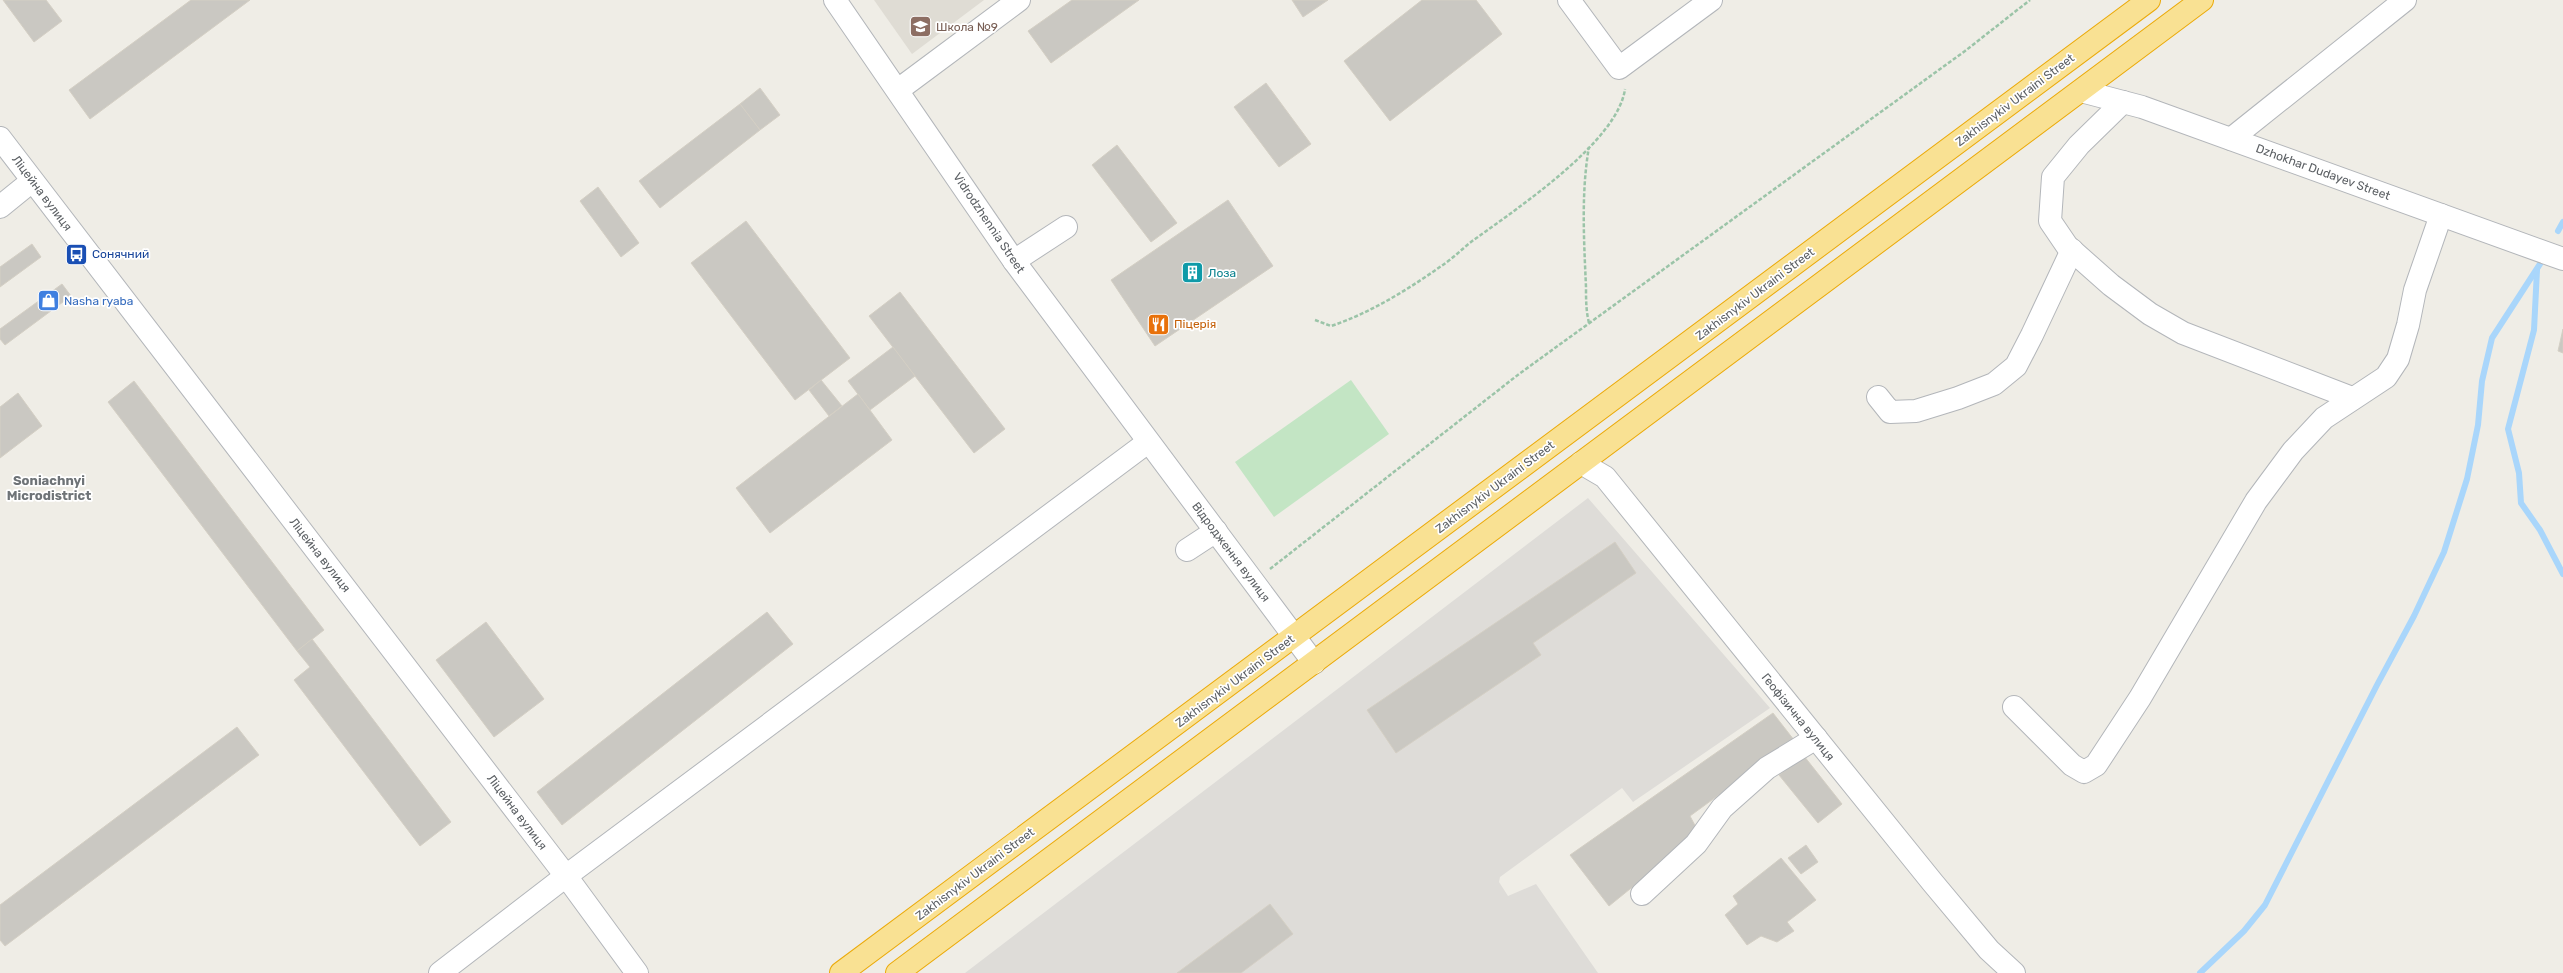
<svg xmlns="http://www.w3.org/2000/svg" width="2563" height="973" viewBox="0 0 2563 973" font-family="Rubik,sans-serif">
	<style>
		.industrial { fill: #dedcd8 }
		.education { fill: #dfdcd4 }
		.green { fill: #c3e5c4 }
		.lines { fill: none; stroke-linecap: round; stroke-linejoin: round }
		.stream { stroke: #a9d6fb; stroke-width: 6 }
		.building { fill: #cac8c2; stroke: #d4cfc4 }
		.minor-casing { stroke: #b3b6ba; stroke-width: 24 }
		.highway-casing { stroke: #ebaa0a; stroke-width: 24 }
		.path { stroke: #9bc4a8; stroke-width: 2.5; stroke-dasharray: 4 2; stroke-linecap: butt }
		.minor { stroke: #fff; stroke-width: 22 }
		.highway { stroke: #f9e193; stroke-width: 22 }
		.labels { text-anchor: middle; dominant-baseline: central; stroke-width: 3.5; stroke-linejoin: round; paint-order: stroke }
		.education-label { font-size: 12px; fill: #785e54; stroke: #fff; text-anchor: start }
		.street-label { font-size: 12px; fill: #5d6165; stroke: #fff }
		.transit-label { font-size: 12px; fill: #164399; stroke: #fff; text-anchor: start }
		.culture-label { font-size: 12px; fill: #0d838f; stroke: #fff; text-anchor: start }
		.shop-label { font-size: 12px; fill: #366cbe; stroke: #fff; text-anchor: start }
		.food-label { font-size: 12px; fill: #c56008; stroke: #fff; text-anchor: start }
		.neighbourhood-label { font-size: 13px; font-weight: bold; fill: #6e7377; stroke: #fff }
	</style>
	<rect width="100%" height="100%" fill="#efede6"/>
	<polygon class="industrial" points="1588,498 1770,708 1633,802 1622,788 1500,877 1499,882 1508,896 1536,884 1598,973 965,973"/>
	<polygon class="education" points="874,0 984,0 912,54"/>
	<polygon class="green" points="1351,380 1389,434 1274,517 1235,462"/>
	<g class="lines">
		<g class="stream">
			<polyline points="2558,231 2563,222"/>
			<polyline points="2537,270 2534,330 2508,429 2519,473 2521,503 2540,530 2563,574"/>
			<polyline points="2200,973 2244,931 2265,905 2377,685 2414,616 2444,552 2467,479 2478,425 2482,381 2492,338 2540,264"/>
		</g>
	</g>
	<g class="building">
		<polygon points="3,0 46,0 62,21 34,42"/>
		<polygon points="191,0 250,0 90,119 69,90"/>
		<polygon points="1072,0 1139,0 1051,63 1028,31"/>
		<polygon points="1292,0 1328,0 1303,17"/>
		<polygon points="1422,0 1476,0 1502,34 1390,121 1344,61"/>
		<polygon points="1266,83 1311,144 1279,167 1234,107"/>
		<polygon points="760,88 780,115 760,130 740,104"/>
		<polygon points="740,104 760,130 660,208 639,181"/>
		<polygon points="1117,145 1177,223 1151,242 1092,165"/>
		<polygon points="598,187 639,243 621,257 580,201"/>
		<polygon points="1228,200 1273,266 1155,346 1111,280"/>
		<polygon points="746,221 850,358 795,400 691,263"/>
		<polygon points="32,244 41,257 0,287 0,267"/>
		<polygon points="62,284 71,296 5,345 0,339 0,329"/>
		<polygon points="900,292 1005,429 974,453 869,316"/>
		<polygon points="2563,329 2563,353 2558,351"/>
		<polygon points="893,347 915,376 870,410 848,381"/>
		<polygon points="821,380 842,406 829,416 809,390"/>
		<polygon points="134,381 324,630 297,651 108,402"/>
		<polygon points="18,393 42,426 0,458 0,407"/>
		<polygon points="858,394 892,440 770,533 736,488"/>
		<polygon points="1615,542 1636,573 1533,643 1541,655 1396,753 1367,710"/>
		<polygon points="767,612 793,644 562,825 537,792"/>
		<polygon points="486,622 544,699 494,737 436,660"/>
		<polygon points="312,639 451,822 420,846 294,680 310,667 297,651"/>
		<polygon points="1773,713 1794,740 1690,816 1699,833 1609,906 1570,855"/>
		<polygon points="237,727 259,755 5,946 0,940 0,905"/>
		<polygon points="1804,756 1842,804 1818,823 1779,775"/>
		<polygon points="1806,845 1818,862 1801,874 1788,858"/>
		<polygon points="1781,858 1816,900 1787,922 1794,931 1777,942 1761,936 1747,945 1725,915 1738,904 1733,896"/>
		<polygon points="1270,904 1293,934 1241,973 1177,973"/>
	</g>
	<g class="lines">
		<defs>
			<g id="minor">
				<polyline points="835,0 1014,261 1314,663"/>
				<polyline points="1569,0 1619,68 1711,0"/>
				<polyline points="898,90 1019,0"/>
				<polyline points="2081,91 2142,107 2563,259"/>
				<polyline points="2123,102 2079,145 2053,177 2050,221 2067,246 2111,285 2150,314 2183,333 2352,398"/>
				<polyline points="0,138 566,876 637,973"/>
				<polyline points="2231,139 2405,0"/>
				<polyline points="0,207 32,181"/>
				<polyline points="1014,261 1066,227"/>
				<polyline points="1878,397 1890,412 1916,411 1958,398 1994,384 2016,366 2032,335 2072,250"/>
				<polyline points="1581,463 1605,477 1933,883 1989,950 2014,973"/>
				<polyline points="1187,550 1216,531"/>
				<polyline points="2014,707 2072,765 2084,772 2096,765 2140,698 2256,501 2293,451 2324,418 2386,377 2398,359 2408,325 2415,290 2441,215"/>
				<polyline points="1642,894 1696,844 1722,808 1767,768 1816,738"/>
				<polyline points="440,973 566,876 1148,442"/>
			</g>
			<g id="highway">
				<polyline points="841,973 2149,0"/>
				<polyline points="897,973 2202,0"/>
			</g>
		</defs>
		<use href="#minor" class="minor-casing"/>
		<use href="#highway" class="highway-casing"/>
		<g class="path">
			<path d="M1315 320 1331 326C1371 313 1412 287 1447 262 1458 254 1467 244 1478 237 1519 207 1618 141 1625 89"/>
			<path d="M1589 323C1586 311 1586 300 1586 287 1584 241 1581 192 1589 147"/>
			<polyline points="1270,569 1519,374 1965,51 2030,0"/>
		</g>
		<use href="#minor" class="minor"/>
		<use href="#highway" class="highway"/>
	</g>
	<defs>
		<symbol id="school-square" viewBox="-11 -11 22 22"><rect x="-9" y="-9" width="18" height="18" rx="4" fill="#8d6e63" stroke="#fff"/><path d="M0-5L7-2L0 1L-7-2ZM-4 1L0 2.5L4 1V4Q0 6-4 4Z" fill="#fff"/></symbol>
		<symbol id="bus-square" viewBox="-11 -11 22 22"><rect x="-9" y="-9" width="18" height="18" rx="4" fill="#1a4fb4" stroke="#fff"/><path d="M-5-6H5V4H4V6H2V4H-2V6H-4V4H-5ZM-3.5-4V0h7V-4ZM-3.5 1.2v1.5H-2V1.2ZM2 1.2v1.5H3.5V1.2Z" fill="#fff"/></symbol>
		<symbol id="building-square" viewBox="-11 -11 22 22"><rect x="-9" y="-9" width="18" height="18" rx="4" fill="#0f9aa8" stroke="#fff"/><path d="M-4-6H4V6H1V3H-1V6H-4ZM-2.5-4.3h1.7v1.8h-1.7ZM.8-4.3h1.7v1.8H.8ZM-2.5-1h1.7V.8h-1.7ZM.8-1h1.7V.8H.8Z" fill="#fff"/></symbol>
		<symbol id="shop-square" viewBox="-11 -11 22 22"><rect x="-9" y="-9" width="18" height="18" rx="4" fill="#3f7fe0" stroke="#fff"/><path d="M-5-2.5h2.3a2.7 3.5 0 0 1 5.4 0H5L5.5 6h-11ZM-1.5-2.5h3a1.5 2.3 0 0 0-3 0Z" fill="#fff"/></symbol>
		<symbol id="restaurant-square" viewBox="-11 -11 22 22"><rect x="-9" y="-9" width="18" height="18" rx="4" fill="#e8710a" stroke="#fff"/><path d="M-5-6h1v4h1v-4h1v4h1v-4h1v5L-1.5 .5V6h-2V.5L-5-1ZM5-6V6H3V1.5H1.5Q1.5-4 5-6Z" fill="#fff"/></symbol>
	</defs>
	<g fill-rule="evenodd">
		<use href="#school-square" x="908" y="14" width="25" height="25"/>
		<use href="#bus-square" x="64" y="242" width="25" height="25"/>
		<use href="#building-square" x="1180" y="260" width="25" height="25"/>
		<use href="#shop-square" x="36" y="288" width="25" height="25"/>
		<use href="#restaurant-square" x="1146" y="312" width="25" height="25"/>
	</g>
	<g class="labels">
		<g class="education-label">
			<text x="936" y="27">Школа №9</text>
		</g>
		<g class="street-label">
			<text transform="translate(2015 100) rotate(-37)">Zakhisnykiv Ukraini Street</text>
			<text transform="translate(2323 172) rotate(20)">Dzhokhar Dudayev Street</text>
			<text transform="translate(42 193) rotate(53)">Ліцейна вулиця</text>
			<text transform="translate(989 223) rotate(56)">Vidrodzhennia Street</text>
			<text transform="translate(1755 294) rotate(-37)">Zakhisnykiv Ukraini Street</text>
			<text transform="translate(1495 487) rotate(-37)">Zakhisnykiv Ukraini Street</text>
			<text transform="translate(1231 552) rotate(53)">Відродження вулиця</text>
			<text transform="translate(320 555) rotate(52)">Ліцейна вулиця</text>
			<text transform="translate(1235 681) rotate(-37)">Zakhisnykiv Ukraini Street</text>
			<text transform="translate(1798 717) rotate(51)">Геофізична вулиця</text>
			<text transform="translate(517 812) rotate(53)">Ліцейна вулиця</text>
			<text transform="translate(975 874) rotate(-37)">Zakhisnykiv Ukraini Street</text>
		</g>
		<g class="transit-label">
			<text x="92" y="254">Сонячний</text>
		</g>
		<g class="culture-label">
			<text x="1208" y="273">Лоза</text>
		</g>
		<g class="shop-label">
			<text x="64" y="301">Nasha ryaba</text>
		</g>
		<g class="food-label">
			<text x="1174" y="324">Піцерія</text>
		</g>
		<g class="neighbourhood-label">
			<text x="49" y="480">Soniachnyi<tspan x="49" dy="15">Microdistrict</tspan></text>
		</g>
	</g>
</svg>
